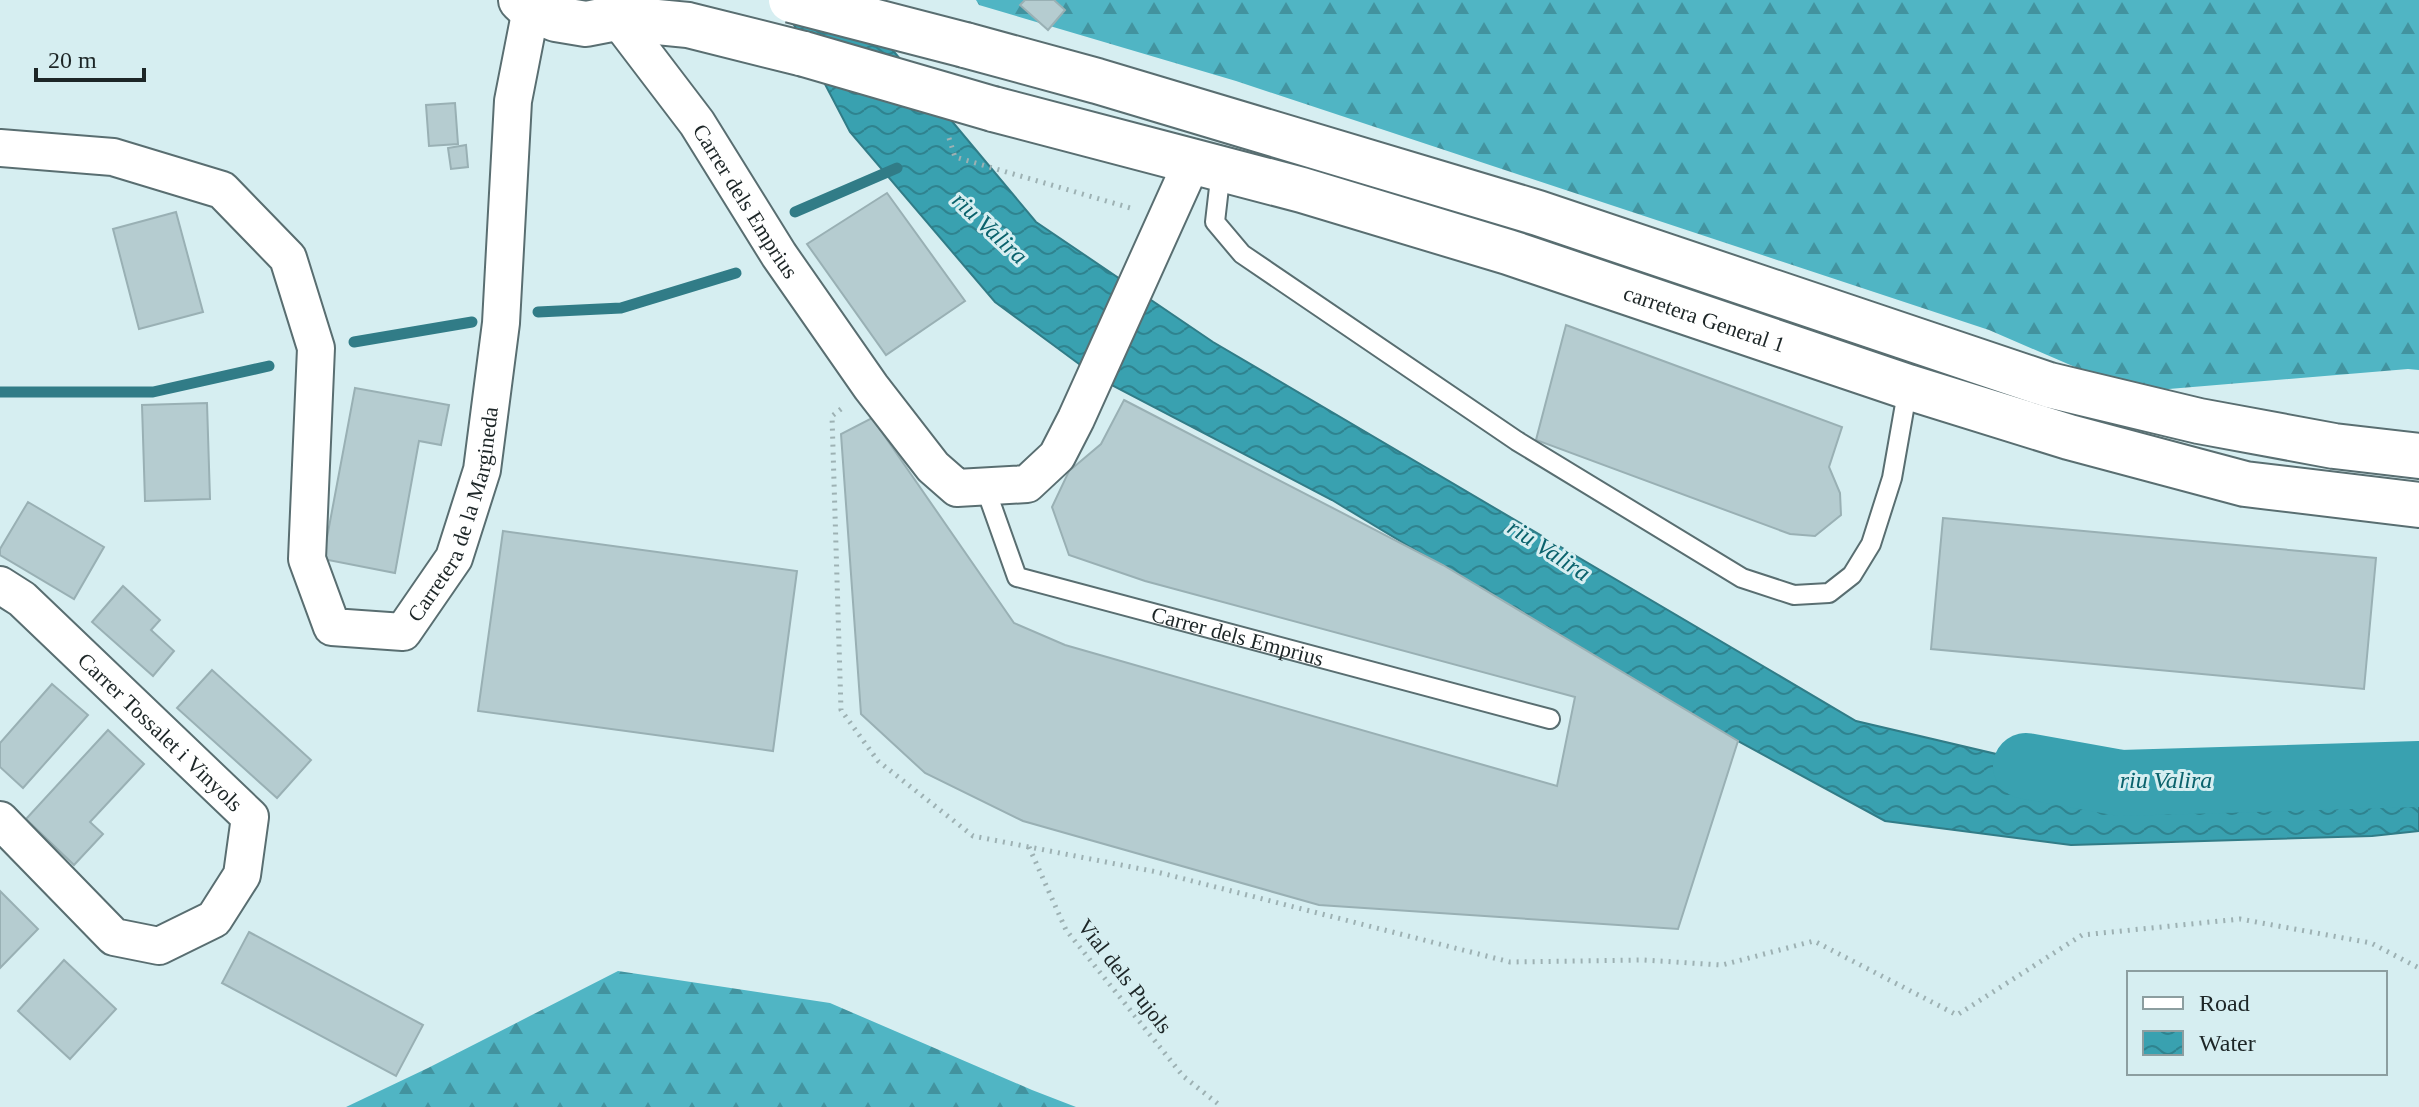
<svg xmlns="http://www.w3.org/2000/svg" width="2419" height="1107" viewBox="0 0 2419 1107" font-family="Georgia,serif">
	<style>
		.forest { fill: url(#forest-firs) }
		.water { fill: url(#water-waves); stroke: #317c87; stroke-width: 2 }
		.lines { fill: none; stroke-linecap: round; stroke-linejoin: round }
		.stream { stroke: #317c87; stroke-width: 11 }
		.river { stroke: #39a1b0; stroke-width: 66 }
		.building { fill: #b5ccd0; stroke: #99b0b4; stroke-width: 2 }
		.service-casing { stroke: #596e71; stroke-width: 22 }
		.minor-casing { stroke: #596e71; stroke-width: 40 }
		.trunk-casing { stroke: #596e71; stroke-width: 48 }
		.path { stroke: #9db1b3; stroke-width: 5; stroke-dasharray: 2 6; stroke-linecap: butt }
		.service { stroke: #fff; stroke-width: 18 }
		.minor { stroke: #fff; stroke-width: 36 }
		.trunk { stroke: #fff; stroke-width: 44 }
		.trunk-bridge-casing { stroke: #596e71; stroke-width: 48; stroke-linecap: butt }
		.trunk-bridge { stroke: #fff; stroke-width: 44 }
		.labels { text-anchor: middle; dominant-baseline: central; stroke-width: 6; stroke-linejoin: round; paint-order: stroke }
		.street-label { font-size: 22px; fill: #1d2627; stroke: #d6eef1 }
		.water-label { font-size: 24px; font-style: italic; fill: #0a626c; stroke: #d6eef1 }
	</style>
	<defs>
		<pattern id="forest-firs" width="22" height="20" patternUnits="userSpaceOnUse" patternTransform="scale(2)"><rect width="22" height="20" fill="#50b5c4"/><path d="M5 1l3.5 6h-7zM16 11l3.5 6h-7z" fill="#42939f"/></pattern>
		<pattern id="water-waves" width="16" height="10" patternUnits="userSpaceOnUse" patternTransform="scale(2)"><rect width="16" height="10" fill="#39a1b0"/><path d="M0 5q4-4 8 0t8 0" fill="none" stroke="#2f838f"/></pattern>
	</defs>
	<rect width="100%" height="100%" fill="#d6eef1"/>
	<g class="forest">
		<polygon points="976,0 2419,0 2419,370 2408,369 2133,392 1989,330 1236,81 979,5"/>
		<polygon points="618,971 830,1003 1032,1090 1076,1107 346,1107 428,1068"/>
	</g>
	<polygon class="water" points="781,0 870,23 1036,222 1213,342 1856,721 2128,785 2419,770 2419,831 2372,836 2071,845 1885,821 1679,709 1332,500 1098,378 995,302 850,132"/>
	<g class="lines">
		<g class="stream">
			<polyline points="795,212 897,168"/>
			<polyline points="538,312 621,308 736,273"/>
			<polyline points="354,342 472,322"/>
			<polyline points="0,392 153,392 269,366"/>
		</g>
		<polyline class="river" points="2026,766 2121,783 2419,774"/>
	</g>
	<g class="building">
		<polygon points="1025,0 1054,0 1065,10 1048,30 1020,5"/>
		<polygon points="455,103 458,144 429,146 426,105"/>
		<polygon points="466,145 468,167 451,169 448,148"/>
		<polygon points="887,193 965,301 886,355 807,244"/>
		<polygon points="176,212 203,312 139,329 113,229"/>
		<polygon points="1566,325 1842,427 1829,467 1840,493 1841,515 1815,536 1790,534 1536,440"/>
		<polygon points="355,388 449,405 441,445 419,441 395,573 323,559"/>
		<polygon points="1124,400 1443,565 1738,741 1678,929 1319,905 1023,821 925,773 861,714 841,434 872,418 1014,623 1065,645 1557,786 1575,697 1145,581 1069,555 1052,507 1069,471 1101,444"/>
		<polygon points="207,403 210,499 145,501 142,405"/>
		<polygon points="28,502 104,547 74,599 0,555 0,549"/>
		<polygon points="1943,518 2376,558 2364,689 1931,649"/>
		<polygon points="503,531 797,571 773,751 478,711"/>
		<polygon points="123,586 160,620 151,630 174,651 153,676 92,622"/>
		<polygon points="212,670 311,760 277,798 177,708"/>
		<polygon points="52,684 88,715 23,788 0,767 0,743"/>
		<polygon points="108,730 144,764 90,822 103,834 74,865 26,819"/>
		<polygon points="0,891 38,929 0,968"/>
		<polygon points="249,932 423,1025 396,1076 222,983"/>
		<polygon points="64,960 116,1009 70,1059 18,1011"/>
	</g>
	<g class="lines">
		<defs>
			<g id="service">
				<polyline points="1221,170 1215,222 1242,254 1517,441 1742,578 1794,595 1829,593 1852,575 1871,544 1892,478 1908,387"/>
				<path id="s1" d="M985 487 1017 577 1550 719"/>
			</g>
			<g id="minor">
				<path id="s2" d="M617 18 697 123 779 255 871 387 933 467 957 488 1027 484 1057 456 1076 419 1192 162"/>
				<path id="s3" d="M0 148 113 157 222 190 288 258 316 348 307 559 332 627 403 632 454 558 482 470 501 323 513 101 531 9"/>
				<path id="s4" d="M0 585 22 599 250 817 242 875 214 919 159 946 114 937 0 820"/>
			</g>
			<g id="trunk">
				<polyline points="521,0 531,9 556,19 586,24 617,18 688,25 804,54"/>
				<polyline points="965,45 1097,81 1538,213 2049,385 2199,421 2334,446 2419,456"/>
				<path id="s5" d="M993 109 1302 190 1508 252 1908 387 2069 437 2245 484 2419 505"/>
			</g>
		</defs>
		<use href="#service" class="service-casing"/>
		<use href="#minor" class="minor-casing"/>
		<use href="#trunk" class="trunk-casing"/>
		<g class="path">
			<polyline points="949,138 955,157 1134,209"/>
			<polyline points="841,409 832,416 841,710 878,761 973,836 1157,872 1510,962 1643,960 1722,965 1814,941 1957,1015 2082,935 2240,919 2371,943 2419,968"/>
			<polyline points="1029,847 1066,930 1183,1076 1222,1107"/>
		</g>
		<use href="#service" class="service"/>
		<use href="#minor" class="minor"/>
		<use href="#trunk" class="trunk"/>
		<defs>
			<g id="trunk-bridge">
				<polyline points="791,0 965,45"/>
				<polyline points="804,54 993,109"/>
			</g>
		</defs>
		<use href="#trunk-bridge" class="trunk-bridge-casing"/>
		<use href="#trunk-bridge" class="trunk-bridge"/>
	</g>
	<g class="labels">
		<g class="street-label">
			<text stroke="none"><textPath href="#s2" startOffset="224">Carrer dels Emprius</textPath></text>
			<text stroke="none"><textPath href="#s5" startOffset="742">carretera General 1</textPath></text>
			<text stroke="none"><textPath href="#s3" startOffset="902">Carretera de la Margineda</textPath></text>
			<text stroke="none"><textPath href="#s1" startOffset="324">Carrer dels Emprius</textPath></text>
			<text stroke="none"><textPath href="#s4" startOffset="218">Carrer Tossalet i Vinyols</textPath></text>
			<text transform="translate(1125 976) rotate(52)">Vial dels Pujols</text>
		</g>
		<g class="water-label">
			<text transform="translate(990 228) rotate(43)">riu Valira</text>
			<text transform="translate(1549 550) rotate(33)">riu Valira</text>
			<text x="2166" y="780">riu Valira</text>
		</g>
	</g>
	<rect x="2127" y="971" width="260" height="104" fill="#d6eef1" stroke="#8c9ea0" stroke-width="2"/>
	<rect x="2143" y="997" width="40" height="12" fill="#ffffff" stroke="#8c9ea0" stroke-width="2"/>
	<text x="2199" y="1011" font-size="24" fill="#1d2627">Road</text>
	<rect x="2143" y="1031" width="40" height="24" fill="url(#water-waves)" stroke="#8c9ea0" stroke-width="2"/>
	<text x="2199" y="1051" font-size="24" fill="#1d2627">Water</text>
	<path d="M36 68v12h108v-12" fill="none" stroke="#1d2627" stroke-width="4"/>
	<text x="48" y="68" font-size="24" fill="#1d2627" stroke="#d6eef1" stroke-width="6" paint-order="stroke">20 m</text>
</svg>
